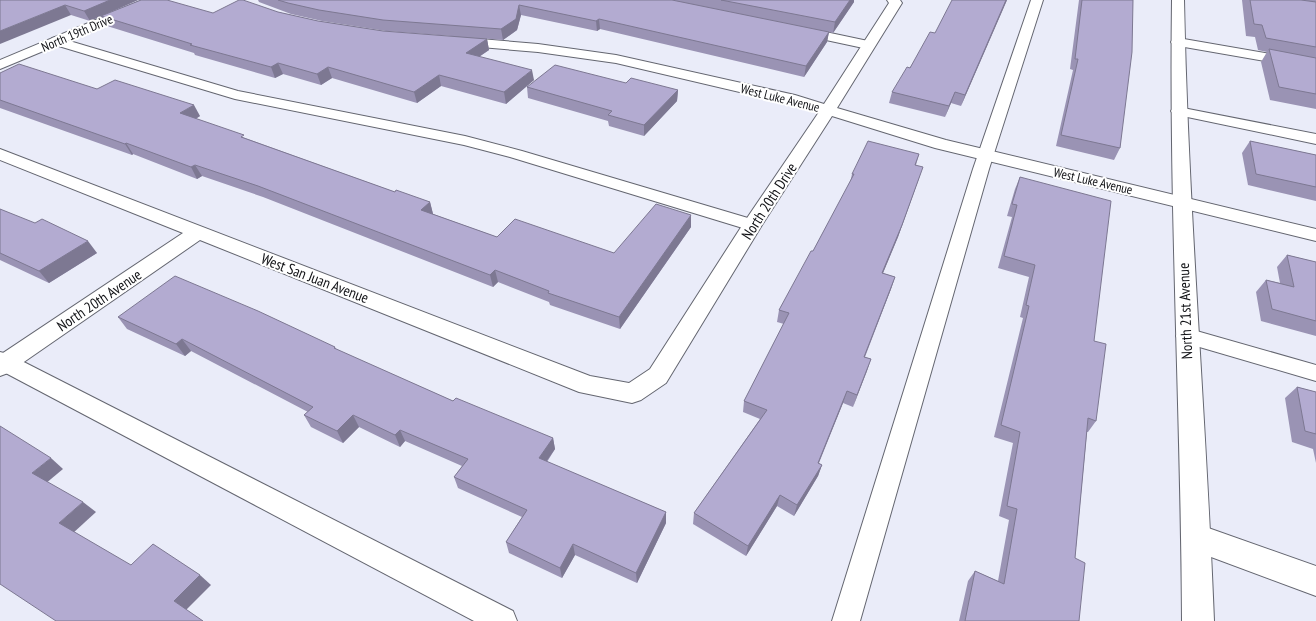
<svg xmlns="http://www.w3.org/2000/svg" width="1316" height="621" viewBox="0 0 1316 621" font-family="'PT Sans Narrow',sans-serif">
	<style>
		.lines { fill: none; stroke-linecap: round; stroke-linejoin: round }
		.service-casing { stroke: #646670; stroke-width: 2 }
		.minor-casing { stroke: #646670; stroke-width: 2 }
		.tertiary-casing { stroke: #646670; stroke-width: 2 }
		.service { fill: #fff; fill-rule: evenodd }
		.minor { fill: #fff; fill-rule: evenodd }
		.tertiary { fill: #fff; fill-rule: evenodd }
		.wall { fill: #9a93b4 }
		.shaded-wall { fill: #7d7892 }
		.building { fill: #b3abd1; stroke: #7d7892 }
		.labels { text-anchor: middle; dominant-baseline: central; stroke-width: 4; stroke-linejoin: round; paint-order: stroke }
		.far-street-label { font-size: 13px; fill: #101115; stroke: #fff }
		.street-label { font-size: 15px; fill: #101115; stroke: #fff }
	</style>
	<rect width="100%" height="100%" fill="#eaecf9"/>
	<g class="lines">
		<defs>
			<g id="service">
				<polygon points="1031,0 1043,0 989,169 860,621 832,621 973,169"/>
				<polygon points="802,27 868,41 873,42 874,45 873,48 868,49 798,34 796,31 798,28"/>
				<polygon points="56,37 238,91 465,136 522,151 758,221 761,225 758,229 752,231 746,229 510,157 464,145 235,99 52,44 50,41 52,38"/>
				<polygon points="1178,107 1316,134 1316,144 1173,114 1171,111 1173,108"/>
				<polygon points="1186,328 1316,365 1316,381 1179,341 1176,336 1179,331"/>
				<polygon points="0,352 8,354 513,611 517,621 474,621 0,370"/>
			</g>
			<g id="minor">
				<polygon points="143,0 160,0 159,3 0,69 0,60"/>
				<polygon points="887,0 900,0 902,3 837,108 946,140 1316,229 1316,241 935,148 832,116 762,225 666,383 641,400 632,403 579,392 200,240 8,373 0,376 0,355 183,233 0,160 0,149 590,376 629,383 650,369 745,221 819,112 791,104 616,63 538,52 457,45 452,44 450,41 452,38 457,37 538,44 616,55 795,95 824,104 889,3"/>
				<polygon points="1178,38 1316,62 1316,70 1173,45 1171,42 1173,39"/>
				<polygon points="1197,524 1316,566 1316,596 1187,548 1183,538 1187,528"/>
			</g>
			<path id="tertiary" d="M1172 0H1184C1188 207 1206 414 1214 621H1182C1181 414 1169 207 1172 0Z"/>
		</defs>
		<use href="#service" class="service-casing"/>
		<use href="#minor" class="minor-casing"/>
		<use href="#tertiary" class="tertiary-casing"/>
		<use href="#service" class="service"/>
		<use href="#minor" class="minor"/>
		<use href="#tertiary" class="tertiary"/>
	</g>
	<g class="wall">
		<polygon points="0,0 138,0 90,21 71,15"/>
		<polygon points="258,0 854,0 854,2 833,33 829,32 827,42 804,77 600,29 597,31 521,15 517,30 503,40 386,31 322,21 291,14 259,2"/>
		<polygon points="1007,0 961,106 951,103 945,117 889,103 892,92 935,33"/>
		<polygon points="1079,0 1133,0 1120,148 1114,160 1056,146 1073,70 1070,69"/>
		<polygon points="1242,0 1316,0 1316,109 1270,100 1261,62 1267,52 1258,50 1255,37 1246,36"/>
		<polygon points="278,12 318,21 383,31 487,39 489,50 479,57 534,80 506,104 441,86 417,103 332,78 321,85 283,74 275,78 195,55 194,53 107,26 101,16 213,13"/>
		<polygon points="0,73 97,89 200,116 196,119 245,138 395,192 430,202 433,214 497,237 614,253 691,215 691,227 620,329 550,305 549,302 498,282 493,287 263,197 202,176 197,179 133,154 132,155 0,108"/>
		<polygon points="626,83 678,90 677,101 644,136 609,126 608,121 528,98 527,87"/>
		<polygon points="1250,141 1316,155 1316,201 1248,185 1242,153"/>
		<polygon points="919,154 916,165 919,178 898,237 883,273 895,277 891,289 865,357 871,359 853,407 843,403 819,463 822,465 818,476 794,516 777,506 746,556 693,524 694,513 760,419 743,412 744,401 784,324 777,322 779,310 813,251 850,183 852,174"/>
		<polygon points="1020,177 1094,341 1096,421 1088,432 1087,432 1075,558 1079,621 959,621 968,581 975,571 998,581 1009,520 999,516 1013,443 994,437 1023,318 1020,317 1029,277 998,268 1012,217 1007,216 1015,189"/>
		<polygon points="0,209 97,253 49,283 0,260"/>
		<polygon points="1287,255 1316,262 1316,336 1261,321 1256,292 1266,280 1280,283 1277,267"/>
		<polygon points="118,317 335,347 337,350 453,401 553,438 555,449 547,462 666,512 666,523 637,583 575,555 562,578 509,553 506,542 522,517 458,488 454,477 462,466 405,441 400,447 359,427 343,443 311,427 304,415 308,412 191,351 185,356 127,329"/>
		<polygon points="1297,387 1316,392 1316,463 1313,449 1292,442 1285,398"/>
	</g>
	<g class="shaded-wall">
		<polygon points="110,0 138,0 90,21 84,11"/>
		<polygon points="850,0 854,0 854,2 833,33 835,22"/>
		<polygon points="1006,0 1007,0 961,106 965,95"/>
		<polygon points="65,5 71,15 0,44 0,31"/>
		<polygon points="519,5 521,15 517,30 503,40 501,29"/>
		<polygon points="599,19 600,29 597,31 596,21"/>
		<polygon points="829,32 827,42 804,77 806,66"/>
		<polygon points="487,39 489,50 468,64 466,53"/>
		<polygon points="278,63 283,74 275,78 271,67"/>
		<polygon points="328,67 332,78 321,85 317,74"/>
		<polygon points="532,70 534,80 506,104 504,92"/>
		<polygon points="439,75 441,86 417,103 414,92"/>
		<polygon points="678,90 677,101 644,136 644,125"/>
		<polygon points="955,92 951,103 945,117 949,106"/>
		<polygon points="194,105 200,116 186,124 180,113"/>
		<polygon points="126,143 133,154 132,155 125,144"/>
		<polygon points="195,165 202,176 197,179 191,167"/>
		<polygon points="923,167 898,237 878,285 882,273"/>
		<polygon points="430,202 433,214 424,222 421,210"/>
		<polygon points="691,215 691,227 620,329 619,317"/>
		<polygon points="88,241 97,253 49,283 39,271"/>
		<polygon points="495,270 498,282 493,287 490,275"/>
		<polygon points="895,277 891,289 860,368 864,357"/>
		<polygon points="182,339 191,351 185,356 176,344"/>
		<polygon points="871,359 867,371 853,407 857,395"/>
		<polygon points="847,391 843,403 814,474 818,463"/>
		<polygon points="353,415 359,427 343,443 337,431"/>
		<polygon points="400,430 405,441 400,447 395,435"/>
		<polygon points="553,438 555,449 541,469 539,458"/>
		<polygon points="51,458 63,469 45,484 32,473"/>
		<polygon points="822,465 818,476 794,516 797,505"/>
		<polygon points="780,495 777,506 746,556 748,546"/>
		<polygon points="83,502 96,512 72,534 59,523"/>
		<polygon points="666,512 666,523 637,583 636,573"/>
		<polygon points="573,544 575,555 562,578 560,568"/>
		<polygon points="200,575 211,585 186,610 174,601"/>
	</g>
	<g class="building">
		<polygon points="0,0 110,0 84,11 65,5 0,31"/>
		<polygon points="141,0 167,0 213,13 239,0 243,0 278,12 318,21 383,31 487,39 466,53 532,70 504,92 439,75 414,92 328,67 317,74 278,63 271,67 190,45 192,44 101,16"/>
		<polygon points="278,0 672,0 829,32 806,66 599,19 596,21 519,5 516,19 501,29 383,20 319,10 288,3"/>
		<polygon points="721,0 850,0 835,22"/>
		<polygon points="952,0 1006,0 965,95 955,92 949,106 892,92 907,67 910,68 930,32 935,33"/>
		<polygon points="1082,0 1133,0 1132,52 1120,148 1061,135 1078,59 1075,59"/>
		<polygon points="1250,0 1301,0 1316,2 1316,47 1266,38 1262,25 1254,24"/>
		<polygon points="1269,49 1316,58 1316,94 1279,87"/>
		<polygon points="19,64 97,89 115,80 194,105 180,113 244,135 241,137 395,192 396,190 430,202 421,210 497,237 515,219 614,253 656,204 691,215 619,317 548,293 549,291 495,270 490,275 258,186 195,165 191,167 126,143 125,144 0,100 0,73"/>
		<polygon points="555,65 626,83 631,78 678,90 644,125 608,115 612,111 527,87"/>
		<polygon points="868,141 919,154 915,165 923,167 902,225 882,273 895,277 864,357 871,359 857,395 847,391 818,463 822,465 797,505 780,495 748,546 694,513 767,410 744,401 789,313 779,310 811,251 813,251 854,174 852,174"/>
		<polygon points="1250,141 1316,155 1316,187 1256,174"/>
		<polygon points="1020,177 1111,201 1094,341 1106,344 1096,421 1088,418 1075,558 1085,563 1079,621 965,621 975,571 1004,584 1017,509 1007,506 1020,432 1001,425 1029,306 1026,305 1035,265 1004,256 1017,205 1012,204"/>
		<polygon points="0,209 35,223 42,219 88,241 39,271 0,253"/>
		<polygon points="1287,255 1316,262 1316,321 1272,309 1266,280 1294,287"/>
		<polygon points="175,276 258,311 335,347 334,348 453,401 456,398 553,438 539,458 666,512 636,573 573,544 560,568 506,542 527,510 454,477 468,459 400,430 395,435 353,415 337,431 304,415 313,407 182,339 176,344 118,317"/>
		<polygon points="1297,387 1316,392 1316,434 1305,431"/>
		<polygon points="0,426 51,458 32,473 83,502 59,523 131,565 153,544 200,575 174,601 203,621 56,621 0,584"/>
	</g>
	<g class="labels">
		<g class="far-street-label">
			<text transform="translate(77 33) rotate(-23)">North 19th Drive</text>
			<text transform="translate(780 98) rotate(14)">West Luke Avenue</text>
			<text transform="translate(1093 181) rotate(13)">West Luke Avenue</text>
		</g>
		<g class="street-label">
			<text transform="translate(769 201) rotate(-57)">North 20th Drive</text>
			<text transform="translate(315 278) rotate(21)">West San Juan Avenue</text>
			<text transform="translate(99 300) rotate(-34)">North 20th Avenue</text>
			<text transform="translate(1185 311) rotate(-92)">North 21st Avenue</text>
		</g>
	</g>
</svg>
